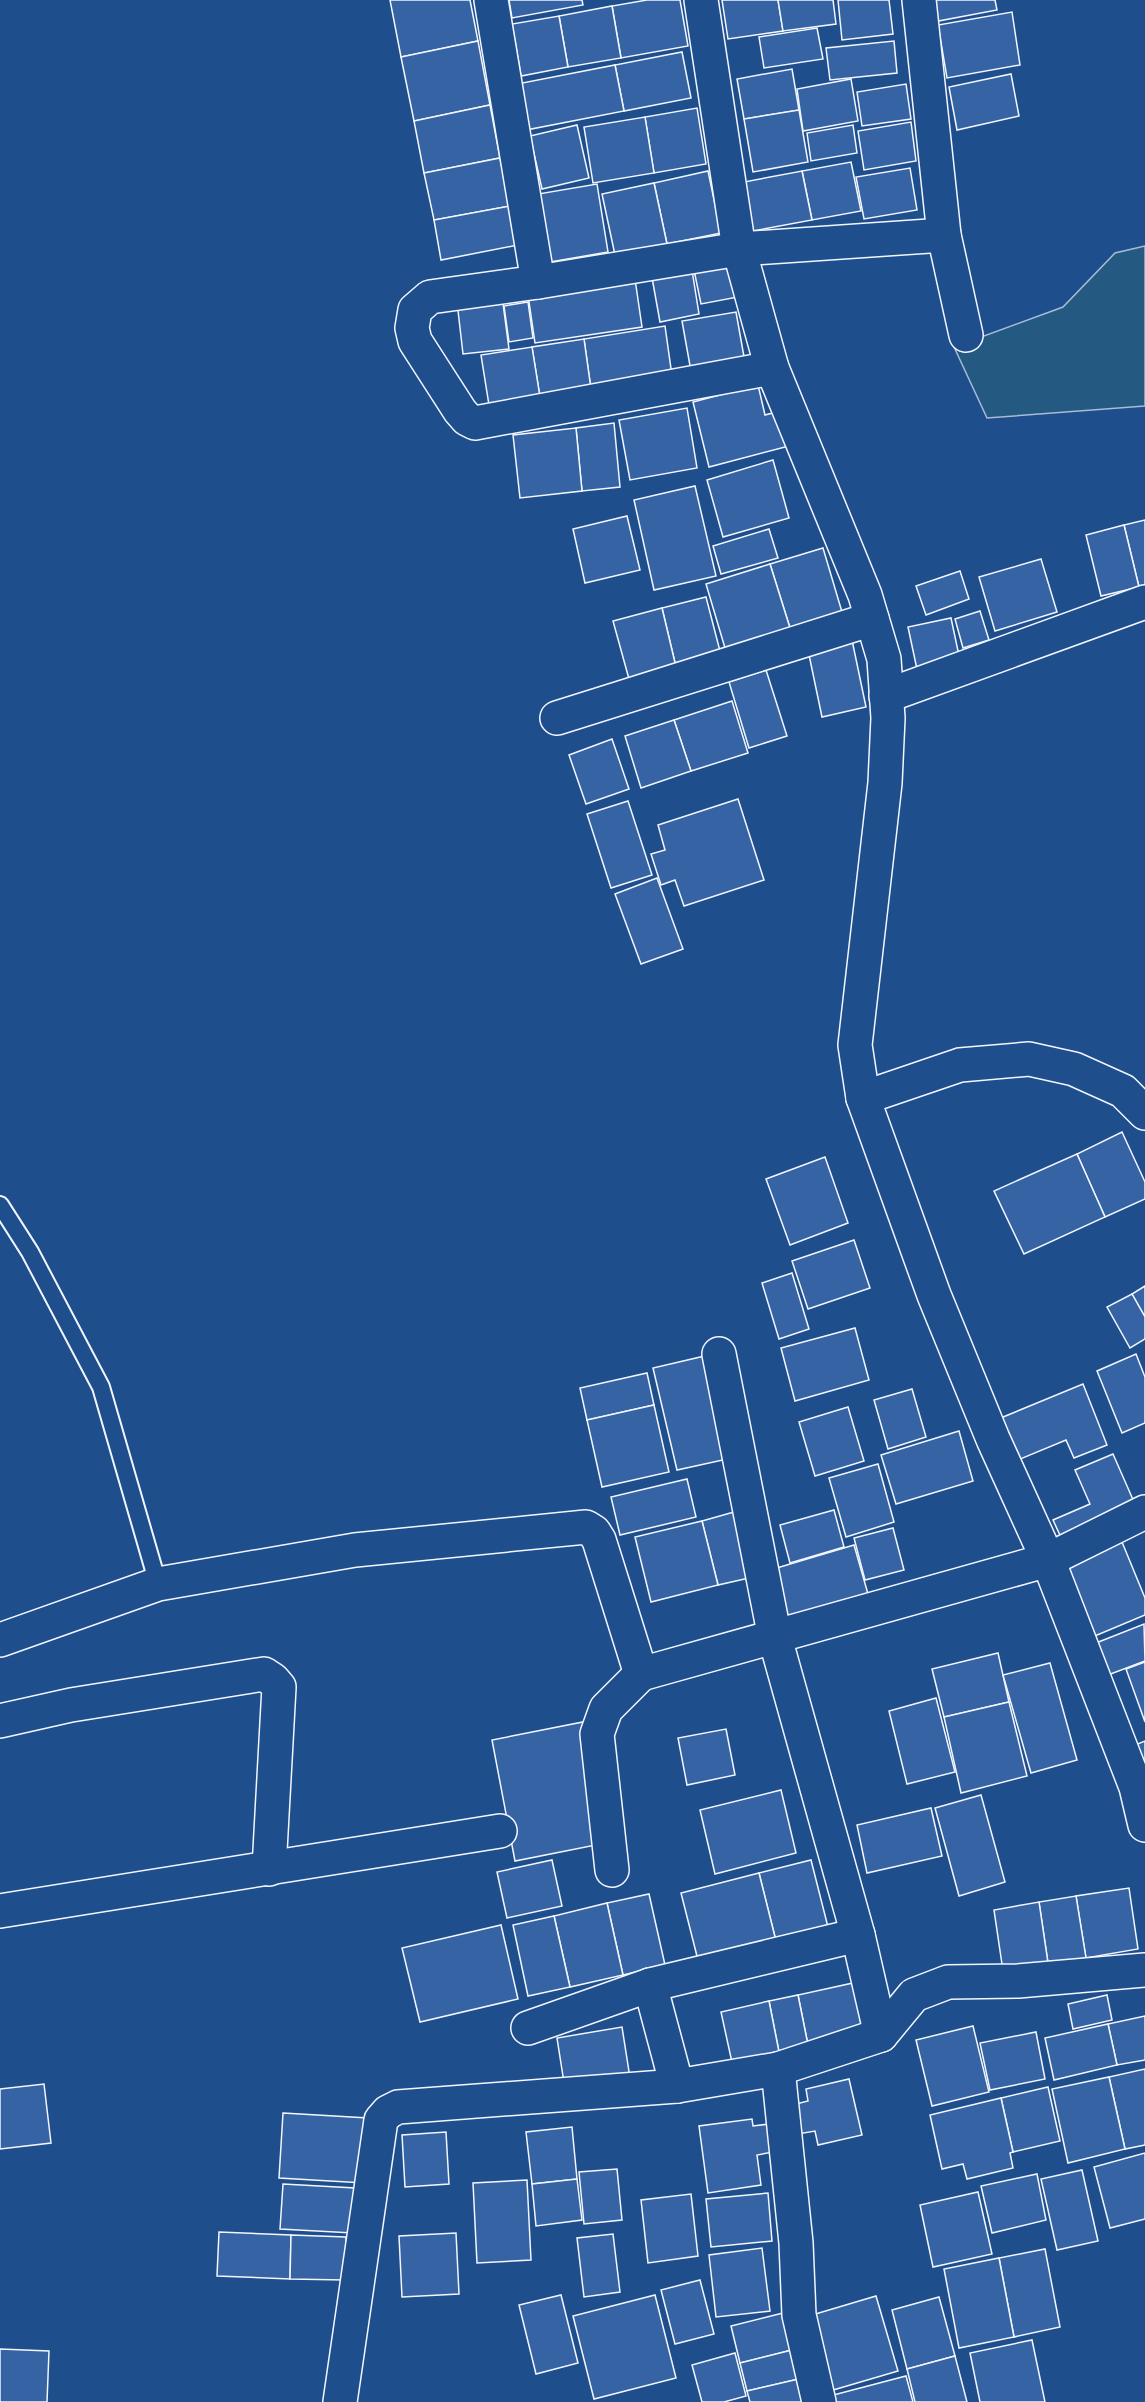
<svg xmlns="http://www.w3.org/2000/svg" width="1145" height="2402" viewBox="0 0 1145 2402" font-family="Jost,sans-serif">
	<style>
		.green { fill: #245a82; stroke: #a8bbd7; stroke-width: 1.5 }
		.building { fill: #3563a3; stroke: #f2f6ff; stroke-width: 1.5 }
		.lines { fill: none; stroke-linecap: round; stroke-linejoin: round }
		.lane-casing { stroke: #f2f6ff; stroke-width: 20 }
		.street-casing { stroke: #f2f6ff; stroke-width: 36 }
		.lane { stroke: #1f4e8c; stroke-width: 16 }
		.street { stroke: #1f4e8c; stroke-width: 33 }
	</style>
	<rect width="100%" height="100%" fill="#1f4e8c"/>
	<polygon class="green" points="1145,246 1145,406 987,418 954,347 1063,307 1115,253"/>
	<g class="building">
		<polygon points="390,0 470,0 478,41 401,57"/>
		<polygon points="509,0 582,0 583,5 512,18"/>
		<polygon points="647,0 680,0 688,46 621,58 612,6"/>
		<polygon points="722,0 778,0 783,31 728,39"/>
		<polygon points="778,0 833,0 836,24 783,31"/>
		<polygon points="838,0 889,0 893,34 842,40"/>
		<polygon points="930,0 995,0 997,10 933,22"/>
		<polygon points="612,6 621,58 568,67 559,16"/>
		<polygon points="1012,12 1020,65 947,78 938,25"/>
		<polygon points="559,16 568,67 521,76 512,24"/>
		<polygon points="817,28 823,59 764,68 759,37"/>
		<polygon points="478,41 490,105 414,121 401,57"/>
		<polygon points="894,41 897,73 830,80 826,48"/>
		<polygon points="682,52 691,98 624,111 615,65"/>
		<polygon points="615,65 624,111 526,130 517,84"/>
		<polygon points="792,69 799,110 744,119 737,79"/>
		<polygon points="1011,74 1019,116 957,130 949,87"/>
		<polygon points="851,79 858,121 803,131 797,89"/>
		<polygon points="906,84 911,119 862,126 857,92"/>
		<polygon points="490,105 500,158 424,173 414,121"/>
		<polygon points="697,108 706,164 654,173 645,117"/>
		<polygon points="799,110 808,162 753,172 744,119"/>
		<polygon points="645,117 654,173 593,183 584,127"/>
		<polygon points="911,122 916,161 864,170 858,131"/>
		<polygon points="577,125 589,178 542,189 530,136"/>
		<polygon points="853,125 857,153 811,161 807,133"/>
		<polygon points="500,158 510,206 434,220 424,173"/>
		<polygon points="851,162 861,211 812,220 802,171"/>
		<polygon points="910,168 917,210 864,219 856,177"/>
		<polygon points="708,171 721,233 667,244 654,183"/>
		<polygon points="802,171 812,220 753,231 744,182"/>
		<polygon points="654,183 667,244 615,255 602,194"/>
		<polygon points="597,184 608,252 550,262 538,194"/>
		<polygon points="510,206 518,245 441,260 434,220"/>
		<polygon points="731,263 738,297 701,304 694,270"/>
		<polygon points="691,264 699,314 660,322 651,272"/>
		<polygon points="635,279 642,327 535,343 528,295"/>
		<polygon points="502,296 509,349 463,354 457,302"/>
		<polygon points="528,302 533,338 509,342 504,306"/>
		<polygon points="736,312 746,368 692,377 682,321"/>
		<polygon points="665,326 672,376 591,389 584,339"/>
		<polygon points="584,339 591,389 540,397 532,347"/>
		<polygon points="532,347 540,397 489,405 481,355"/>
		<polygon points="758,385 765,415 780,411 789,446 709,467 693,402"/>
		<polygon points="687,408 697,468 630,480 619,420"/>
		<polygon points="614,423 620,487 582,491 576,428"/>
		<polygon points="576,428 582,491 520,498 513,435"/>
		<polygon points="773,460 789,518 723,537 707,480"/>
		<polygon points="695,486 716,576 654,590 634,500"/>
		<polygon points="627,516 640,570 585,583 573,529"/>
		<polygon points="1145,520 1145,585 1139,587 1124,525"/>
		<polygon points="1124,525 1139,587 1101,596 1086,535"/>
		<polygon points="769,529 778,558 721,574 713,546"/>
		<polygon points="823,548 842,612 790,628 770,564"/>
		<polygon points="1041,559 1057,612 995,631 979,577"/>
		<polygon points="770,564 790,628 725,648 706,584"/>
		<polygon points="960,571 969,599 926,615 916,586"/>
		<polygon points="706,597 721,655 676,667 662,608"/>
		<polygon points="662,608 676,667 629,679 613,621"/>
		<polygon points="980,611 989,640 963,648 955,619"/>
		<polygon points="951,618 961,665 918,674 908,627"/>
		<polygon points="852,640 866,707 822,717 808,650"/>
		<polygon points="766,670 787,736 749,748 729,682"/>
		<polygon points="732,701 748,753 691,771 674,720"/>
		<polygon points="674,720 691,771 641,788 625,736"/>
		<polygon points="612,739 629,789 586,804 569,755"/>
		<polygon points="738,799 764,880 684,906 675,880 661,885 651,854 665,850 658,825"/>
		<polygon points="628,801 652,875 611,888 587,814"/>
		<polygon points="657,878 683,949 641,964 615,894"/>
		<polygon points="1122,1132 1145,1182 1145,1199 1105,1217 1077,1154"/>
		<polygon points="1077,1154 1105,1217 1024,1254 994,1191"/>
		<polygon points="825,1157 848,1223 790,1245 766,1179"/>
		<polygon points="854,1240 870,1288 808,1309 792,1261"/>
		<polygon points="792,1273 809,1329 779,1339 762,1283"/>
		<polygon points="1145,1286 1145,1317 1132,1294"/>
		<polygon points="1132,1294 1145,1317 1145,1339 1130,1348 1107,1307"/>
		<polygon points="855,1328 869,1380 795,1401 781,1348"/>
		<polygon points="1136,1354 1145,1377 1145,1423 1122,1433 1097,1371"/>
		<polygon points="709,1355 732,1458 677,1470 653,1368"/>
		<polygon points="647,1373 654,1405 587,1420 580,1388"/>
		<polygon points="1083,1384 1107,1445 1074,1458 1066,1440 1008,1464 991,1422"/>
		<polygon points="912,1389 926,1437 888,1449 874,1400"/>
		<polygon points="654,1405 669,1472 602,1487 587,1420"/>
		<polygon points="848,1407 864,1461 815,1476 799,1422"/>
		<polygon points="959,1431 973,1481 896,1504 881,1455"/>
		<polygon points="1113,1454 1138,1511 1064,1544 1053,1520 1090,1504 1075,1470"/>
		<polygon points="878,1464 894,1522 846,1537 829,1478"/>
		<polygon points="687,1479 696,1517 620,1535 611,1497"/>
		<polygon points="741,1510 758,1576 718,1585 702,1521"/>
		<polygon points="834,1510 844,1547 790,1563 780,1525"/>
		<polygon points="702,1521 718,1585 651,1602 635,1537"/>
		<polygon points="893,1528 904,1570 865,1580 854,1538"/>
		<polygon points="1122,1542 1145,1598 1145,1615 1090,1638 1060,1568"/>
		<polygon points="854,1545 868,1594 784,1618 770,1570"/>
		<polygon points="1144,1624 1145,1661 1108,1675 1096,1643"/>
		<polygon points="998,1653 1009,1702 944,1717 932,1669"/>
		<polygon points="1145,1662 1145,1722 1126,1669"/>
		<polygon points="1050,1663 1077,1760 1031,1773 1003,1675"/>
		<polygon points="936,1698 955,1772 907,1784 889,1711"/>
		<polygon points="1009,1702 1027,1776 961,1793 944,1717"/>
		<polygon points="583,1722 606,1843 515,1861 492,1740"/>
		<polygon points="726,1729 735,1775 687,1785 678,1738"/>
		<polygon points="1145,1741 1145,1792 1128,1748"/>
		<polygon points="781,1790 796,1853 715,1874 700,1810"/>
		<polygon points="981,1795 1005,1882 959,1896 935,1808"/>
		<polygon points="931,1808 942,1856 867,1873 857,1825"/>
		<polygon points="552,1860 562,1906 507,1918 497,1872"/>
		<polygon points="811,1860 830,1935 778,1949 759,1873"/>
		<polygon points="759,1873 778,1949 700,1968 681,1893"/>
		<polygon points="1129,1888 1138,1949 1086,1958 1076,1896"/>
		<polygon points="649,1894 665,1965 623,1975 607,1903"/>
		<polygon points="1076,1896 1086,1958 1048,1963 1039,1902"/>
		<polygon points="1039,1902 1048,1963 1003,1971 994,1910"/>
		<polygon points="607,1903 623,1975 570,1987 554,1916"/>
		<polygon points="554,1916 570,1987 528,1996 513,1925"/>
		<polygon points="501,1925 518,1999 420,2022 402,1948"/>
		<polygon points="853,1983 864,2038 809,2050 798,1995"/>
		<polygon points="798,1995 809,2050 780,2057 769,2001"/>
		<polygon points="1107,1995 1112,2020 1073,2029 1068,2004"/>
		<polygon points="769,2001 780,2057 733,2067 721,2012"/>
		<polygon points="1145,2016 1145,2060 1117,2065 1108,2024"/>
		<polygon points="1108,2024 1117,2065 1054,2080 1045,2038"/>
		<polygon points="973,2026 989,2092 932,2106 916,2040"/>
		<polygon points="622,2027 630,2078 565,2089 557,2038"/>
		<polygon points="1036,2032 1045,2079 990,2090 980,2043"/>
		<polygon points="1145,2069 1145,2145 1125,2149 1109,2077"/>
		<polygon points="1109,2077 1125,2149 1068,2163 1052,2089"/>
		<polygon points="849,2079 862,2135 818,2145 815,2131 798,2134 792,2105 808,2101 806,2089"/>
		<polygon points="44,2084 51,2143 0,2149 0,2089"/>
		<polygon points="1048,2087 1060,2141 1013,2152 1001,2098"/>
		<polygon points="1001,2098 1013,2152 1010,2153 1013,2168 967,2179 963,2164 942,2169 930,2115"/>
		<polygon points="283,2113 368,2118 364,2183 279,2178"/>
		<polygon points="752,2119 753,2126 769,2124 773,2152 757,2155 761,2185 708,2193 699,2126"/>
		<polygon points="572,2127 577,2179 532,2184 526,2132"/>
		<polygon points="446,2132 449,2184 405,2187 402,2135"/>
		<polygon points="1145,2153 1145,2219 1110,2228 1094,2167"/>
		<polygon points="617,2169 622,2220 584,2224 579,2172"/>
		<polygon points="1082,2170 1098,2241 1057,2250 1041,2179"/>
		<polygon points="1037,2174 1046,2220 992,2233 981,2186"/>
		<polygon points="577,2179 582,2220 536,2226 532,2184"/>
		<polygon points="527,2180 531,2260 477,2263 473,2183"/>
		<polygon points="283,2184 355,2188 353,2233 280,2229"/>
		<polygon points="978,2192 992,2254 933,2267 920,2205"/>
		<polygon points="768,2193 772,2241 711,2247 706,2199"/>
		<polygon points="691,2194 698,2256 648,2263 641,2200"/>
		<polygon points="219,2232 291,2235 290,2279 217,2276"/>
		<polygon points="456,2233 459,2294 402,2297 399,2236"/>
		<polygon points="613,2234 620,2292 584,2297 577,2238"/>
		<polygon points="291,2235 346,2237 345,2280 290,2279"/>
		<polygon points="762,2248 770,2311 716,2317 709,2255"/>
		<polygon points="1045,2249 1060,2327 1014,2337 999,2258"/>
		<polygon points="999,2258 1014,2337 959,2348 944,2269"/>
		<polygon points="700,2280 714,2334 675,2344 661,2290"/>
		<polygon points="561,2295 578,2363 536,2374 519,2305"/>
		<polygon points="655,2295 676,2378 594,2399 573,2316"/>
		<polygon points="876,2296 898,2371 823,2393 802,2318"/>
		<polygon points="939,2297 955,2356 907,2369 892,2310"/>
		<polygon points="787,2312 796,2349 740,2363 731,2326"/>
		<polygon points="1032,2340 1045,2402 980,2402 970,2353"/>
		<polygon points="0,2349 49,2351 47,2402 0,2402"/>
		<polygon points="796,2349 803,2378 747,2391 740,2363"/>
		<polygon points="735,2353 746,2396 724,2402 702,2402 692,2365"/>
		<polygon points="955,2356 967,2402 915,2402 907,2369"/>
		<polygon points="906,2376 913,2402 823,2402 822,2398"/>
		<polygon points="803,2378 808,2402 750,2402 747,2391"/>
	</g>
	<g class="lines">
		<defs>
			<polyline id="lane" points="0,1205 30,1252 101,1387 158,1584"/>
			<g id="street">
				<polyline points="491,0 538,282"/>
				<polyline points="701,0 739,249 760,325 772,368 865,595 884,659 888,718 885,783 855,1045 863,1098 934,1295 993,1439 1048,1560 1136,1787 1145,1825"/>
				<polyline points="919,0 944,235 966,335"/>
				<polyline points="772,368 475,423 467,419 460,411 415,341 412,328 415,310 430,297 538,282 739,249 944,235"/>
				<polyline points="886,696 1145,602"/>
				<polyline points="557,718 872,619"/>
				<polyline points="863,1098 960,1065 1029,1059 1074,1069 1123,1091 1145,1113"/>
				<polyline points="719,1354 775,1638 858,1935 881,2035"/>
				<polyline points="0,1640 158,1584 355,1550 586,1527 594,1532 599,1540 641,1674 1048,1560 1145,1512"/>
				<polyline points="0,1721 71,1705 264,1674 273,1680 279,1687 269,1869"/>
				<polyline points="612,1870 597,1734 606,1709 641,1674"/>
				<polyline points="0,1911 500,1831"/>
				<polyline points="650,1985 677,2086"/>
				<polyline points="528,2028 650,1985 858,1935"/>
				<polyline points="778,2069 796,2243 799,2315 819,2402"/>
				<polyline points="340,2402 381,2120 388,2112 398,2107 677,2086 778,2069 881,2035 914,1995 948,1982 1018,1981 1145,1970"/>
			</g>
		</defs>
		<use href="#lane" class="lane-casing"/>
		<use href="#street" class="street-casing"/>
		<use href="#lane" class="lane"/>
		<use href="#street" class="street"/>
	</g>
</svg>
